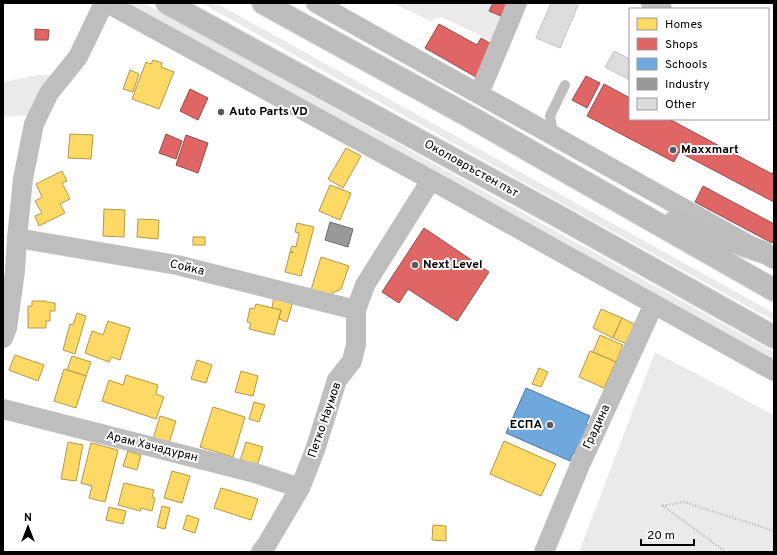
<svg xmlns="http://www.w3.org/2000/svg" width="777" height="555" viewBox="0 0 777 555" font-family="Overpass,sans-serif">
	<style>
		.green { fill: #eaeaea }
		.homes { fill: #ffd966; stroke: #b29847 }
		.shops { fill: #e06666; stroke: #9d4747 }
		.schools { fill: #6fa8dc; stroke: #4e769a }
		.industry { fill: #999; stroke: #6b6b6b }
		.building { fill: #dcdcdc; stroke: #c5c5c5 }
		.lines { fill: none; stroke-linecap: round; stroke-linejoin: round }
		.highway-casing { stroke: #dbdbdb; stroke-width: 24 }
		.path { stroke: #b8b8b8; stroke-width: 2.5; stroke-dasharray: 1 2; stroke-linecap: butt }
		.lane { stroke: #bebebe; stroke-width: 10 }
		.street { stroke: #bebebe; stroke-width: 20 }
		.highway { stroke: #bdbdbd; stroke-width: 22 }
		.poi-dot { fill: #595959; stroke: #fff; stroke-width: 1.5 }
		.labels { text-anchor: middle; dominant-baseline: central; stroke-width: 4; stroke-linejoin: round; paint-order: stroke }
		.poi-label { font-size: 12px; font-weight: bold; fill: #000; stroke: #fff; text-anchor: start }
		.street-label { font-size: 12px; fill: #000; stroke: #fff }
	</style>
	<rect width="100%" height="100%" fill="#fff"/>
	<g class="green">
		<polygon points="128,3 144,3 774,352 774,363"/>
		<polygon points="201,3 216,3 774,313 774,321"/>
		<polygon points="392,3 508,3 492,41 441,17 431,21"/>
		<polygon points="38,75 58,75 28,115 3,117 3,82"/>
		<polygon points="655,352 774,415 774,552 579,552"/>
	</g>
	<g class="homes">
		<polygon points="153,60 162,63 161,67 174,72 159,109 132,99 146,62 151,64"/>
		<polygon points="130,70 139,74 133,92 123,89"/>
		<polygon points="70,134 93,135 91,159 68,158"/>
		<polygon points="346,148 361,156 343,188 328,179"/>
		<polygon points="62,171 67,181 62,183 70,199 60,204 65,213 39,226 35,216 42,213 35,201 42,197 36,184"/>
		<polygon points="330,185 351,193 340,220 319,211"/>
		<polygon points="104,209 125,210 124,237 103,236"/>
		<polygon points="138,219 159,220 158,239 137,237"/>
		<polygon points="297,223 314,227 301,276 285,272 290,252 293,253 293,252 290,251 292,246 296,247 299,233 295,232"/>
		<rect x="193" y="237" width="12" height="8"/>
		<polygon points="321,257 349,266 341,289 329,295 311,290"/>
		<polygon points="274,296 293,301 287,322 279,319 281,310 272,308"/>
		<polygon points="32,301 46,301 46,302 55,303 55,311 50,311 50,321 46,321 46,328 28,328 28,306 32,306"/>
		<polygon points="256,304 281,310 274,335 249,329 251,323 247,322 250,308 254,309"/>
		<polygon points="601,309 622,318 613,338 593,328"/>
		<polygon points="77,313 86,316 75,354 63,350 70,324 73,325"/>
		<polygon points="622,318 638,326 629,345 613,338"/>
		<polygon points="108,321 130,328 120,360 111,357 109,362 85,353 92,331 103,335"/>
		<polygon points="600,335 623,345 616,362 593,352"/>
		<polygon points="590,351 616,362 604,388 579,377"/>
		<polygon points="15,355 44,365 38,381 9,370"/>
		<polygon points="72,356 91,362 86,376 67,370"/>
		<polygon points="197,360 212,365 206,383 191,379"/>
		<polygon points="539,368 548,372 541,387 532,384"/>
		<polygon points="64,369 86,376 76,408 54,401"/>
		<polygon points="241,371 258,376 253,396 235,392"/>
		<polygon points="126,375 158,385 156,394 164,397 156,419 102,401 109,380 123,385"/>
		<polygon points="254,402 265,405 259,422 249,419"/>
		<polygon points="213,407 245,417 233,457 200,447"/>
		<polygon points="160,416 176,421 169,443 153,439"/>
		<polygon points="504,441 556,464 541,496 490,474"/>
		<polygon points="68,442 83,445 76,481 61,479"/>
		<polygon points="246,442 263,447 257,466 240,461"/>
		<polygon points="91,443 118,450 105,502 89,498 92,486 81,483"/>
		<polygon points="128,451 141,455 137,470 123,466"/>
		<polygon points="172,471 190,476 182,503 164,498"/>
		<polygon points="124,483 154,490 152,497 155,498 152,511 141,508 140,511 118,505"/>
		<polygon points="221,488 258,499 251,520 214,508"/>
		<polygon points="162,506 170,508 165,529 157,527"/>
		<polygon points="109,507 126,511 123,524 106,520"/>
		<polygon points="187,515 199,519 195,533 183,529"/>
		<polygon points="433,525 446,526 446,541 432,540"/>
	</g>
	<g class="shops">
		<polygon points="493,3 507,3 501,16 489,11"/>
		<polygon points="439,24 477,45 481,38 493,45 476,77 425,48"/>
		<polygon points="35,29 49,30 48,40 35,40"/>
		<polygon points="586,76 600,83 587,108 572,100"/>
		<polygon points="604,84 630,98 630,119 669,119 772,174 774,171 774,202 679,152 674,162 587,116"/>
		<polygon points="190,89 208,98 198,120 180,111"/>
		<polygon points="166,134 182,141 176,159 159,153"/>
		<polygon points="186,135 208,143 198,173 176,165"/>
		<polygon points="703,186 774,224 774,239 772,243 695,202"/>
		<polygon points="424,228 489,272 457,321 408,289 399,303 382,292"/>
	</g>
	<polygon class="schools" points="526,388 590,416 586,424 592,427 579,456 573,453 570,461 506,433"/>
	<polygon class="industry" points="330,222 353,229 348,247 325,240"/>
	<g class="building">
		<polygon points="551,3 579,3 560,48 536,38"/>
		<polygon points="614,51 630,59 630,80 605,67"/>
	</g>
	<g class="lines">
		<defs>
			<g id="highway">
				<polyline points="167,3 556,215 774,337"/>
				<polyline points="263,3 465,114 774,290"/>
				<polyline points="674,222 763,252"/>
			</g>
		</defs>
		<use href="#highway" class="highway-casing"/>
		<polyline class="path" points="726,552 663,506 684,502 774,531"/>
		<polyline class="lane" points="555,135 552,127 550,116 565,85"/>
		<g class="street">
			<polyline points="107,3 431,180 774,371"/>
			<polyline points="316,3 774,259"/>
			<polyline points="651,3 662,9"/>
			<polyline points="478,93 484,82 517,3"/>
			<polyline points="17,238 177,265 356,310"/>
			<polyline points="3,338 7,328 15,271 17,238 23,179 34,124 49,93 78,57 104,3"/>
			<polyline points="3,409 255,473 300,488"/>
			<polyline points="261,552 267,544 300,488 315,450 337,380 352,361 356,344 356,310 365,285 431,180"/>
			<polyline points="544,552 580,465 654,304"/>
		</g>
		<use href="#highway" class="highway"/>
	</g>
	<g class="poi-dot">
		<circle cx="221" cy="112" r="4"/>
		<circle cx="673" cy="150" r="4"/>
		<circle cx="415" cy="265" r="4"/>
		<circle cx="550" cy="425" r="4"/>
	</g>
	<g class="labels">
		<g class="poi-label">
			<text x="229" y="112">Auto Parts VD</text>
			<text x="681" y="150">Maxxmart</text>
			<text x="423" y="265">Next Level</text>
			<text x="542" y="425" text-anchor="end">ЕСПА</text>
		</g>
		<g class="street-label">
			<text transform="translate(471 169) rotate(29)">Околовръстен път</text>
			<text transform="translate(187 268) rotate(13)">Сойка</text>
			<text transform="translate(325 420) rotate(-71)">Петко Наумов</text>
			<text transform="translate(597 427) rotate(-65)">Градина</text>
			<text transform="translate(152 447) rotate(14)">Арам Хачадурян</text>
		</g>
	</g>
	<rect width="777" height="555" fill="none" stroke="#000000" stroke-width="8"/>
	<rect x="629" y="8" width="140" height="112" fill="#ffffff" stroke="#999999"/>
	<rect x="637" y="18" width="20" height="12" fill="#ffd966" stroke="#999999"/>
	<text x="665" y="28" font-size="12" fill="#000000">Homes</text>
	<rect x="637" y="38" width="20" height="12" fill="#e06666" stroke="#999999"/>
	<text x="665" y="48" font-size="12" fill="#000000">Shops</text>
	<rect x="637" y="58" width="20" height="12" fill="#6fa8dc" stroke="#999999"/>
	<text x="665" y="68" font-size="12" fill="#000000">Schools</text>
	<rect x="637" y="78" width="20" height="12" fill="#999999" stroke="#999999"/>
	<text x="665" y="88" font-size="12" fill="#000000">Industry</text>
	<rect x="637" y="98" width="20" height="12" fill="#dcdcdc" stroke="#999999"/>
	<text x="665" y="108" font-size="12" fill="#000000">Other</text>
	<g transform="translate(28 527)" stroke="#ffffff" stroke-width="3" paint-order="stroke">
	<path d="M0-3L7 15L0 10L-7 15Z" fill="#000000"/>
	<text y="-6" font-size="11" font-weight="bold" text-anchor="middle" fill="#000000">N</text>
	</g>
	<path d="M641 539v6h53v-6" fill="none" stroke="#000000" stroke-width="2"/>
	<text x="647" y="539" font-size="12" fill="#000000" stroke="#ffffff" stroke-width="3" paint-order="stroke">20 m</text>
</svg>
